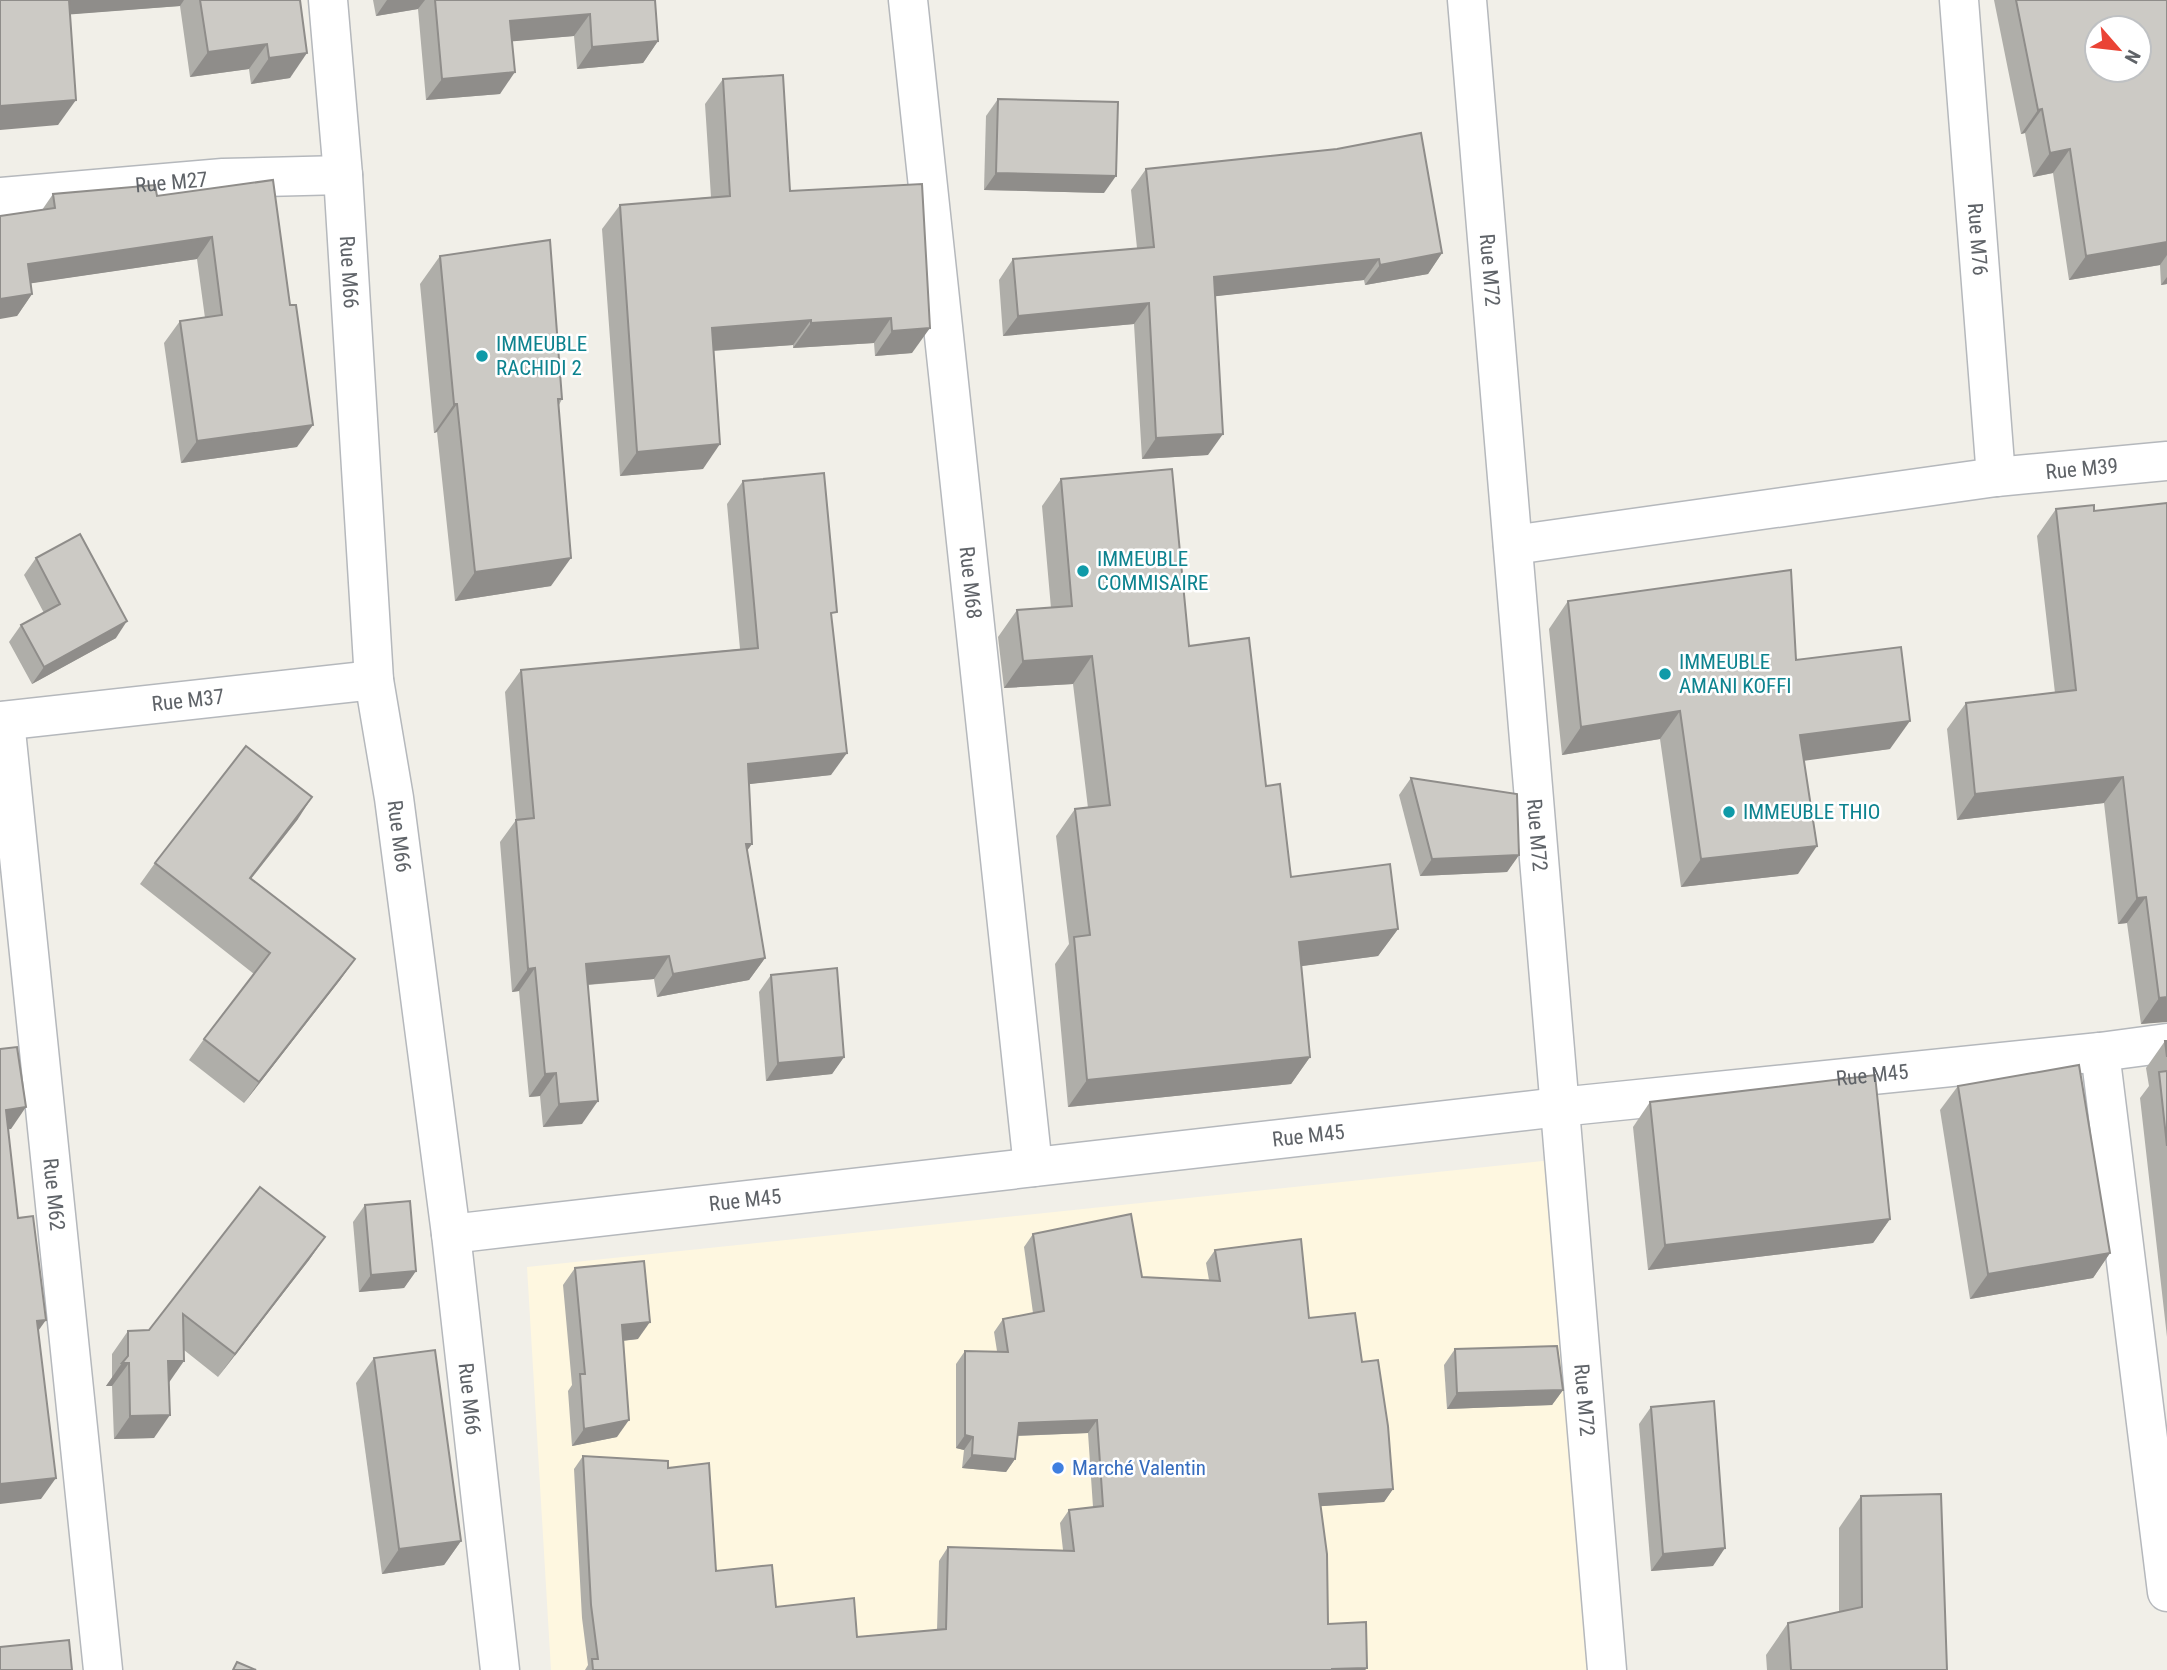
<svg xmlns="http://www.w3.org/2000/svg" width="2167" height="1670" viewBox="0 0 2167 1670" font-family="'Roboto Condensed',sans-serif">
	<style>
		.commercial { fill: #fef7e0 }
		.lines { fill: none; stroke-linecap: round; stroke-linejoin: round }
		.minor-casing { stroke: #b5b8bc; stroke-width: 41 }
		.minor { stroke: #fff; stroke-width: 38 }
		.wall { fill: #afaea9 }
		.shaded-wall { fill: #8f8d8a }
		.building { fill: #cccac5; stroke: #8f8d8a; stroke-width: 2; fill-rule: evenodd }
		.culture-dot { fill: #0f9aa8; stroke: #fff; stroke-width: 2.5 }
		.shop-dot { fill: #3f7fe0; stroke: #fff; stroke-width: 2.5 }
		.labels { text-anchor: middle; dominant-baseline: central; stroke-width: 5; stroke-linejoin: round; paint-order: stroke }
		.street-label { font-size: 21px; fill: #5f6368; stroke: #fff }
		.culture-label { font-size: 21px; fill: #0d838f; stroke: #fff; text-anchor: start }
		.shop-label { font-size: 21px; fill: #366cbe; stroke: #fff; text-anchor: start }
	</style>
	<rect width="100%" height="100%" fill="#f1efe8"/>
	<polygon class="commercial" points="1552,1160 1593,1670 551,1670 527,1267"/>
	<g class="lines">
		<defs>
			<g id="minor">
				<path id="s1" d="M328 0 343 175 374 680 394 798 451 1234 500 1670"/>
				<path id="s2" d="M908 0 1033 1167"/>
				<path id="s3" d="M1467 0 1607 1670"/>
				<path id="s4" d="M1959 0 1996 477"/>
				<path id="s5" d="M0 197 223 178 343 175"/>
				<path id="s6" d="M1513 545 1996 477 2167 461"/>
				<path id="s7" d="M0 721 374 680"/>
				<path id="s8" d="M5 721 103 1670"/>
				<polyline points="2100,1052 2167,1592"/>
				<path id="s9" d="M451 1234 1559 1107 2100 1052 2167 1043"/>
			</g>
		</defs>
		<use href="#minor" class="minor-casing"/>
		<use href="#minor" class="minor"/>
	</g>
	<g class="wall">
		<polygon points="0,0 300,0 290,78 251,84 249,69 190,77 180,6 70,14 58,125"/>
		<polygon points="373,0 655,0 658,41 643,63 577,69 574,36 512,41 500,94 426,100 418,9 376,16"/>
		<polygon points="1994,0 2167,0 2167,284 2161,285 2160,265 2069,280 2053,173 2033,177 2025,133 2021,134"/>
		<polygon points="723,79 790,191 922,184 912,353 875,356 874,343 793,348 793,345 713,351 703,469 620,476 602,229 620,205 711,197 705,104"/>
		<polygon points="998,99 1104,193 984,190 986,116"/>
		<polygon points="1146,169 1442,253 1428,274 1365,285 1364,280 1215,296 1208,455 1142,459 1134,324 1003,336 999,280 1013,259 1137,248 1131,190"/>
		<polygon points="273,180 297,447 181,463 164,343 180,321 205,318 197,259 31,283 32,294 17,316 42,210 53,194 157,196"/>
		<polygon points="440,256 562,399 559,405 551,586 455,601 437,432 434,433 420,284"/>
		<polygon points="1061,479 1189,646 1266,786 1291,877 1398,929 1378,956 1301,966 1310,1057 1291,1084 1068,1107 1055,964 1069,944 1056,836 1075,809 1088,808 1073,684 1004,688 998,637 1017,610 1051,608 1042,506"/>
		<polygon points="743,481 832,619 831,775 749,784 747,851 765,958 749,980 657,997 654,979 588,985 582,1124 543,1127 540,1096 529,1097 519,991 512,992 500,842 516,820 505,692 521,670 740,649 727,504"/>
		<polygon points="2094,505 2164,1021 2141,1024 2127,923 2118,924 2104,803 1957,820 1947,729 1966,703 2055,693 2037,536 2056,509"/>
		<polygon points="36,558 116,638 32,684 9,642 21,625 44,613 24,575"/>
		<polygon points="1568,601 1796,660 1890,749 1804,760 1798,874 1681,887 1660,739 1562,755 1549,629"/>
		<polygon points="1411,778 1519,855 1507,872 1420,876 1399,795"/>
		<polygon points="298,819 251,879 355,959 340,980 244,1103 189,1060 204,1039 254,974 140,884 155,863"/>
		<polygon points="771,975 844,1057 832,1074 766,1081 759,992"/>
		<polygon points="2165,1041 2167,1041 2167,1337 2140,1098 2149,1086 2146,1068"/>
		<polygon points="1958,1086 2110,1253 2093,1278 1970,1299 1940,1110"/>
		<polygon points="1650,1102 1890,1219 1873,1243 1648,1270 1633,1127"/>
		<polygon points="365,1205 416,1271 404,1288 359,1292 353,1222"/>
		<polygon points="1033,1234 1142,1277 1209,1280 1206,1263 1215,1250 1309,1318 1362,1362 1393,1489 1384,1502 1320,1506 1328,1624 1367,1668 1365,1670 585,1670 588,1665 582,1618 574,1469 583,1456 668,1468 716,1571 776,1607 857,1637 937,1630 939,1561 948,1547 1063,1550 1060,1523 1069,1510 1093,1507 1088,1433 1017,1436 1015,1459 1006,1472 962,1468 964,1450 956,1448 956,1364 965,1351 997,1351 994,1332 1003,1319 1033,1313 1024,1247"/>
		<polygon points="325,1237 309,1260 218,1377 184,1350 169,1382 154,1438 114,1439 112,1386 106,1386 112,1378 112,1354 128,1331 149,1330"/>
		<polygon points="575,1268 638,1339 623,1341 617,1437 572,1446 568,1391 572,1385 563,1285"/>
		<polygon points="1455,1349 1563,1390 1552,1405 1447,1409 1444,1365"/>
		<polygon points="374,1358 461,1541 444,1565 382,1574 356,1383"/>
		<polygon points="1651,1407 1713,1566 1651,1571 1639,1424"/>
		<polygon points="1861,1496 1947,1670 1767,1670 1766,1655 1788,1623 1839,1612 1839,1528"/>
	</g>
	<g class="shaded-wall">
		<polygon points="61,0 184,0 180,6 50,16"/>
		<polygon points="387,0 425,0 418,9 376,16"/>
		<polygon points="590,14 574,36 495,43 510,21"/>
		<polygon points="658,41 643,63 577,69 592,47"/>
		<polygon points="267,44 249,69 190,77 208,52"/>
		<polygon points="307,53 290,78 251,84 269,58"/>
		<polygon points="515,72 500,94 426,100 442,79"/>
		<polygon points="76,100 58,125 0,130 0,106"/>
		<polygon points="2042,109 2025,133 2021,134 2038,110"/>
		<polygon points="2070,149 2053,173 2033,177 2050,153"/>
		<polygon points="996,173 1116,176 1104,193 984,190"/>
		<polygon points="212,237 197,259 13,286 28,264"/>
		<polygon points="2167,242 2167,255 2160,265 2069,280 2086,256"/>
		<polygon points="1442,253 1428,274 1365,285 1380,265"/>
		<polygon points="1379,259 1364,280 1200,298 1214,277"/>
		<polygon points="2167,277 2167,284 2161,285"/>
		<polygon points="32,294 17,316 0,319 0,299"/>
		<polygon points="1149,303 1134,324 1003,336 1018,316"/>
		<polygon points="891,318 874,343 793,348 811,323"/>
		<polygon points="811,320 793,345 694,352 712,328"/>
		<polygon points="930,328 912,353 875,356 892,331"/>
		<polygon points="454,404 457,404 437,432 434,433"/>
		<polygon points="313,425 297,447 181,463 197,441"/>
		<polygon points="1223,434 1208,455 1142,459 1156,438"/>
		<polygon points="720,444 703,469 620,476 637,452"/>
		<polygon points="571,558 551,586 455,601 475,572"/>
		<polygon points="127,621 116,638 32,684 44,667"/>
		<polygon points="1092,656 1073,684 1004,688 1023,661"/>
		<polygon points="1680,711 1660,739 1562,755 1581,727"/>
		<polygon points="1910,721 1890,749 1781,764 1800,735"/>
		<polygon points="847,753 831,775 732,786 748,764"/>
		<polygon points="2123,777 2104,803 1957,820 1975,794"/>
		<polygon points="312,797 298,819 235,899 250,878"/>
		<polygon points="746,844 752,844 736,866"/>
		<polygon points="1817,846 1798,874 1681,887 1701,859"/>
		<polygon points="1519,855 1507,872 1420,876 1432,859"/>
		<polygon points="2146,897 2127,923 2118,924 2137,898"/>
		<polygon points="1398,929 1378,956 1280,969 1299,942"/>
		<polygon points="669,956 654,979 571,986 586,964"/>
		<polygon points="765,958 749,980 657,997 673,974"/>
		<polygon points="355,959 340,980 244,1103 259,1082"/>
		<polygon points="535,968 519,991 512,992 528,969"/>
		<polygon points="2167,997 2167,1022 2141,1024 2159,998"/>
		<polygon points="844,1057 832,1074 766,1081 778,1063"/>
		<polygon points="1310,1057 1291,1084 1068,1107 1087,1080"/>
		<polygon points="556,1073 540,1096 529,1097 545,1074"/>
		<polygon points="598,1101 582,1124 543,1127 559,1104"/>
		<polygon points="26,1107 11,1129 0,1130 6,1110"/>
		<polygon points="1890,1219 1873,1243 1648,1270 1665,1245"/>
		<polygon points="325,1237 309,1260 218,1377 235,1354"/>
		<polygon points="2110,1253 2093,1278 1970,1299 1988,1274"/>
		<polygon points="416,1271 404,1288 359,1292 371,1275"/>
		<polygon points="46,1320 31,1341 37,1321"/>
		<polygon points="650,1322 638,1339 610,1342 622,1325"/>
		<polygon points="168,1361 184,1361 168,1384"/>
		<polygon points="122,1363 129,1363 112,1386 106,1386"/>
		<polygon points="1563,1390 1552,1405 1447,1409 1457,1393"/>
		<polygon points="170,1415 154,1438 114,1439 130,1416"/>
		<polygon points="629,1420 617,1437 572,1446 584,1429"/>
		<polygon points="1097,1420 1088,1433 1010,1436 1019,1423"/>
		<polygon points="965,1435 973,1437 964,1450 956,1448"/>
		<polygon points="972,1455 1015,1459 1006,1472 962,1468"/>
		<polygon points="56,1478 41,1499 0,1504 0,1484"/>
		<polygon points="1393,1489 1384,1502 1309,1507 1319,1494"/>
		<polygon points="461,1541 444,1565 382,1574 399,1549"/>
		<polygon points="1725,1548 1713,1566 1651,1571 1663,1554"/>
		<polygon points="1367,1668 1365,1670 1331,1670 1332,1669"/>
	</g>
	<g class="building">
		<polygon points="0,0 69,0 76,100 0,106"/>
		<polygon points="200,0 300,0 307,53 269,58 267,44 208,52"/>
		<polygon points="435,0 655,0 658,41 592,47 590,14 510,21 515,72 442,79"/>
		<path d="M2016 0H2167V242L2086 256 2070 149 2050 153 2042 109 2038 110ZM2097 28H2139V70H2097Z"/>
		<polygon points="783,75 790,191 922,184 930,328 892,331 891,318 811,323 811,320 712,328 720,444 637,452 620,205 730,196 723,79"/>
		<polygon points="998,99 1118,102 1116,176 996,173"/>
		<polygon points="1421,133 1442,253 1380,265 1379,259 1214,277 1223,434 1156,438 1149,303 1018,316 1013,259 1154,247 1146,169 1337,149"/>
		<polygon points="273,180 290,305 296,305 313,425 197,441 180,321 222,315 212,237 28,264 32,294 0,299 0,216 55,208 53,194 155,185 157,196"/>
		<polygon points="550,240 562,399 558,399 571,558 475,572 457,404 454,404 440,256"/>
		<polygon points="1172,469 1189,646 1249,638 1266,786 1280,784 1291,877 1390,864 1398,929 1299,942 1310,1057 1087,1080 1074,937 1090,935 1075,809 1110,805 1092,656 1023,661 1017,610 1072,606 1061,479"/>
		<polygon points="824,473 837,612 831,613 847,753 748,764 752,844 746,844 765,958 673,974 669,956 586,964 598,1101 559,1104 556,1073 545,1074 535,968 528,969 516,820 534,818 521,670 758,648 743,481"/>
		<polygon points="2167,503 2167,997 2159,998 2146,897 2137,898 2123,777 1975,794 1966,703 2076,690 2056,509 2094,505 2094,511"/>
		<polygon points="80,534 127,621 44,667 21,625 60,604 36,558"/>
		<polygon points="1791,570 1796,660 1901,647 1910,721 1800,735 1817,846 1701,859 1680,711 1581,727 1568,601"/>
		<polygon points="246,746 312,797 250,878 355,959 259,1082 204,1039 270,953 155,863"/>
		<polygon points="1411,778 1517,794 1519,855 1432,859"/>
		<polygon points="837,968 844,1057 778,1063 771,975"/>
		<polygon points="2165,1041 2167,1041 2167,1057"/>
		<polygon points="17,1047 26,1107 6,1110 18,1218 33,1216 46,1320 37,1321 56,1478 0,1484 0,1049"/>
		<polygon points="2079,1065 2110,1253 1988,1274 1958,1086"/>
		<polygon points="2167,1071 2167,1146 2159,1072"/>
		<polygon points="1875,1075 1890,1219 1665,1245 1650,1102"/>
		<polygon points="260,1187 325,1237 235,1354 183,1314 184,1361 168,1361 170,1415 130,1416 129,1363 122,1363 128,1356 128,1331 149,1330"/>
		<polygon points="410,1201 416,1271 371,1275 365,1205"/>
		<polygon points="1131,1214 1142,1277 1220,1281 1215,1250 1301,1239 1309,1318 1355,1313 1362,1362 1378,1360 1388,1426 1393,1489 1319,1494 1327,1554 1328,1624 1366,1622 1367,1668 1332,1669 1332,1670 593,1670 592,1659 598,1659 591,1605 583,1456 668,1461 668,1468 709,1463 716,1571 772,1565 776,1607 854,1598 857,1637 946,1629 948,1547 1074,1551 1069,1510 1103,1506 1097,1420 1019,1423 1015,1459 972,1455 973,1437 965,1435 965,1351 1008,1352 1003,1319 1044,1311 1033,1234"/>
		<polygon points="644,1261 650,1322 622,1325 629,1420 584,1429 580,1374 585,1374 575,1268"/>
		<polygon points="1557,1346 1563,1390 1457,1393 1455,1349"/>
		<polygon points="435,1350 461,1541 399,1549 374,1358"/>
		<polygon points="1714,1401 1725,1548 1663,1554 1651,1407"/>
		<polygon points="1941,1494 1947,1670 1791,1670 1788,1623 1862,1607 1861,1496"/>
		<polygon points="69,1640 72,1670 0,1670 0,1647"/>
		<polygon points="237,1662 256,1670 233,1670"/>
	</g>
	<g class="culture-dot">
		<circle cx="482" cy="356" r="7"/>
		<circle cx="1083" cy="571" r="7"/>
		<circle cx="1665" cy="674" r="7"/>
		<circle cx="1729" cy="812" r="7"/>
	</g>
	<circle class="shop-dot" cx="1058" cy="1468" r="7"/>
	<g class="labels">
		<g class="street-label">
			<text stroke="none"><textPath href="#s5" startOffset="172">Rue M27</textPath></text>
			<text stroke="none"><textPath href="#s4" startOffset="240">Rue M76</textPath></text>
			<text stroke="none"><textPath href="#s3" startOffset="271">Rue M72</textPath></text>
			<text stroke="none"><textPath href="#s1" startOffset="273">Rue M66</textPath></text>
			<text stroke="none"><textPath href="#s6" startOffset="574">Rue M39</textPath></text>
			<text stroke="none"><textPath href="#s2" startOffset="586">Rue M68</textPath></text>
			<text stroke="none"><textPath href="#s7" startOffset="189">Rue M37</textPath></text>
			<text stroke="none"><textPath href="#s3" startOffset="838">Rue M72</textPath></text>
			<text stroke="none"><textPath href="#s1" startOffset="840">Rue M66</textPath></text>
			<text stroke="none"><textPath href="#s9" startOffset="1430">Rue M45</textPath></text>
			<text stroke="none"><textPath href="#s9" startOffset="863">Rue M45</textPath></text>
			<text stroke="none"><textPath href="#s8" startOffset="476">Rue M62</textPath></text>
			<text stroke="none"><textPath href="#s9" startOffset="296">Rue M45</textPath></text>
			<text stroke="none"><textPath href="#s1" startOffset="1407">Rue M66</textPath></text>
			<text stroke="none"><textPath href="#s3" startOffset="1405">Rue M72</textPath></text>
		</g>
		<g class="culture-label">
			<text x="496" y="344">IMMEUBLE<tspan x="496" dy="24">RACHIDI 2</tspan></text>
			<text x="1097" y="559">IMMEUBLE<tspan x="1097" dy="24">COMMISAIRE</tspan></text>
			<text x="1679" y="662">IMMEUBLE<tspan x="1679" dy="24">AMANI KOFFI</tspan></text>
			<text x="1743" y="812">IMMEUBLE THIO</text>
		</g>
		<g class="shop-label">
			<text x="1072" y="1468">Marché Valentin</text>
		</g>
	</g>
	<g transform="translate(2118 49) rotate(118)"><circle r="33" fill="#ffffff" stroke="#bfc1c3" stroke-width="2"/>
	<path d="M0-5L12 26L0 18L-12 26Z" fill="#ea4335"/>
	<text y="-10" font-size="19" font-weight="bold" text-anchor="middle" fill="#5f6368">N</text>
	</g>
</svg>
